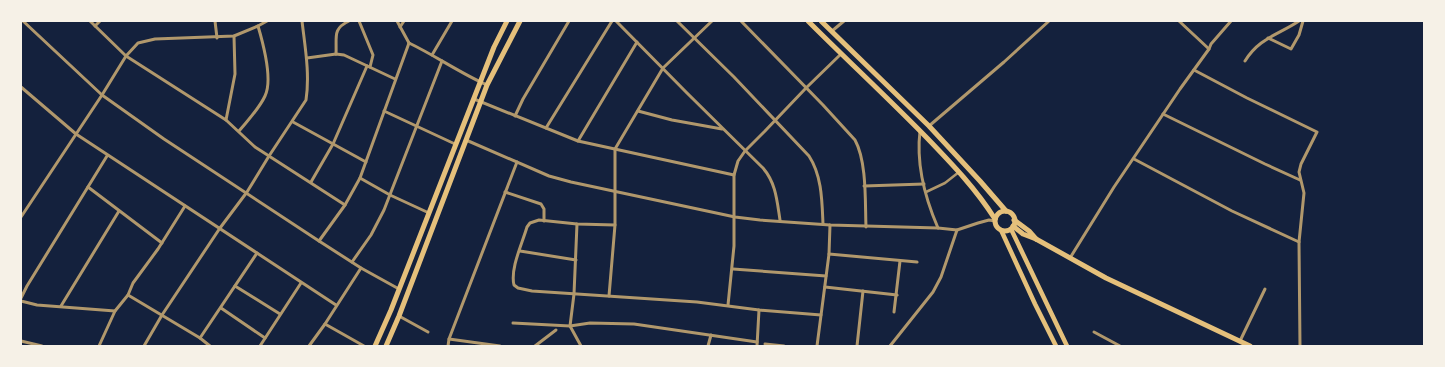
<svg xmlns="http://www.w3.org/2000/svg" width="1445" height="367" viewBox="0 0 1445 367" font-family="'Fira Sans',sans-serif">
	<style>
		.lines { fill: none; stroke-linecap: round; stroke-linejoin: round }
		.pedestrian { stroke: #b1986c; stroke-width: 2.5 }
		.minor { stroke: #b1986c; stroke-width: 3 }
		.secondary { stroke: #e5c07b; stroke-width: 4.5 }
		.primary { stroke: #e5c07b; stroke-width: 5 }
	</style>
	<rect width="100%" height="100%" fill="#14213d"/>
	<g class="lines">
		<polyline class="pedestrian" points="926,192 945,183 959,172"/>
		<g class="minor">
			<polyline points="23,21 102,95 164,139 319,241 361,268 399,289"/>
			<polyline points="90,21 126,56 226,120 255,147 345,205"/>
			<polyline points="215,21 217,38"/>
			<polyline points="359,21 373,55 370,67"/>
			<polyline points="397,21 409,43"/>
			<path d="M616 21 687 93 763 168C776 183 777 201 780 220"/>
			<path d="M677 21 734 77 809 156C822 176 822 201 823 224"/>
			<path d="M741 21 823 105 855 140C867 162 865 202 866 227"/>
			<polyline points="1179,21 1209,49"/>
			<polyline points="95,26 100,21"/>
			<polyline points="400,27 404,21"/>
			<polyline points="832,31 844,21"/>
			<polyline points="1268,38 1291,49 1299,35 1303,21"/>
			<path d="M409 43C436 56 460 73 487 85"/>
			<path d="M336 54C337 37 332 29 349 21"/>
			<polyline points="432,55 452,21"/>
			<polyline points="307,58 336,54 344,55 395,79"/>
			<path d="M1245 61C1259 38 1278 35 1299 21"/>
			<polyline points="1194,70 1247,98 1317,132 1301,164 1299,172 1304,193 1299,242 1300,346"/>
			<polyline points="21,87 76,134 336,305"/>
			<polyline points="474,99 578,141 734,175"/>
			<polyline points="384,111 455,144"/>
			<polyline points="638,111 672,120 722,129"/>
			<polyline points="1163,114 1265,164 1300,180"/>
			<polyline points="515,116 523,99 569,21"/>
			<polyline points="226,120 235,74 234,36"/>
			<polyline points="293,122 366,162"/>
			<polyline points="929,126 1004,62 1049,21"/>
			<polyline points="546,128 612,21"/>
			<path d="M239 131C248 120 259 109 265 96 273 80 263 43 258 26"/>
			<path d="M920 131C916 164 925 198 938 228"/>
			<polyline points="466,140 549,176 571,182 735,217 760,220 830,225 938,228 957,230 978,223 989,220 995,221"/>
			<polyline points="578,141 637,42"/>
			<polyline points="1134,159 1232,211 1299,242"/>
			<polyline points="360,178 390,195 429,213"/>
			<polyline points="311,182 333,144 367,66"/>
			<polyline points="864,186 924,184"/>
			<polyline points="88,187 162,243"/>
			<polyline points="505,192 541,204 544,209 544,221"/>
			<polyline points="21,217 102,95 126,56 138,43 155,39 234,36 258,26 267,21"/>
			<polyline points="577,224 574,294 570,326 581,346"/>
			<path d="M615 225 577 224 539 220 530 223 527 227C522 244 510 269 514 285L518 288 532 291 697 302 759 310 821 315"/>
			<polyline points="319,241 345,205 360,178 409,43"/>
			<polyline points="520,251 576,260"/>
			<polyline points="829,254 917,262"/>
			<polyline points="1070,258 1114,187 1180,89 1209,49 1211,44 1231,21"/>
			<polyline points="352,262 371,235 384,210 442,61"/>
			<polyline points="733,269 826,276"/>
			<polyline points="235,286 280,314"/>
			<polyline points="825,287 897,295"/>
			<polyline points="128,295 200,338 210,346"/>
			<polyline points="609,296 615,225 615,149 663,68 712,21"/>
			<polyline points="21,298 27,286 107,156"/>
			<polyline points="21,301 37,305 115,311"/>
			<polyline points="728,305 734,246 734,175 738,161 745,151 765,131 806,88 841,54"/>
			<polyline points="61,306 119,211"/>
			<polyline points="221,308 265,338"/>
			<polyline points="894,312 900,261"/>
			<polyline points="399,316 428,332"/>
			<polyline points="513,323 570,326 590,323 634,324 757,342"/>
			<polyline points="325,324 364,346"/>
			<polyline points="1094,332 1120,346"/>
			<polyline points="200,338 257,253"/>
			<polyline points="449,339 500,346"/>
			<polyline points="21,341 42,346"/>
			<polyline points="1240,341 1265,289"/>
			<polyline points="765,344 784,346"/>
			<polyline points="99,346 115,311 128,295 133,283 158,249 185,206"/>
			<path d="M144 346 162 315 220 228 247 192 269 156 306 100C310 74 305 47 302 21"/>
			<polyline points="260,346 301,283"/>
			<polyline points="309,346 325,324 361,268"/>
			<polyline points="448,346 449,339 517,162"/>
			<polyline points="535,346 556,330"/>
			<polyline points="708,346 711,335"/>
			<polyline points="757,346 759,310"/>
			<polyline points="817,346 829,254 830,225"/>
			<polyline points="857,346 863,291"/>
			<polyline points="890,346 933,292 941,277 957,230"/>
		</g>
		<g class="secondary">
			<polyline points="1011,229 1067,346"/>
			<polyline points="1001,230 1035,304 1056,346"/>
		</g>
		<g class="primary">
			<path d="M808 21C848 61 889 99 928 139 953 165 976 189 995 219"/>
			<polyline points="821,21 929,126 980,181 1006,211"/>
			<circle cx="1005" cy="221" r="10"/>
			<polyline points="1014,220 1029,231 1036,239"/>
			<polyline points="1013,226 1023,234 1036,239 1106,278 1250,346"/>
			<polyline points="375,346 391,310 494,47 507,21"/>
			<polyline points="386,346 399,316 487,85 520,21"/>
		</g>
	</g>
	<rect width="1445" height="367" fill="none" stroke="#f6f1e7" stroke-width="44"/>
</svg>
